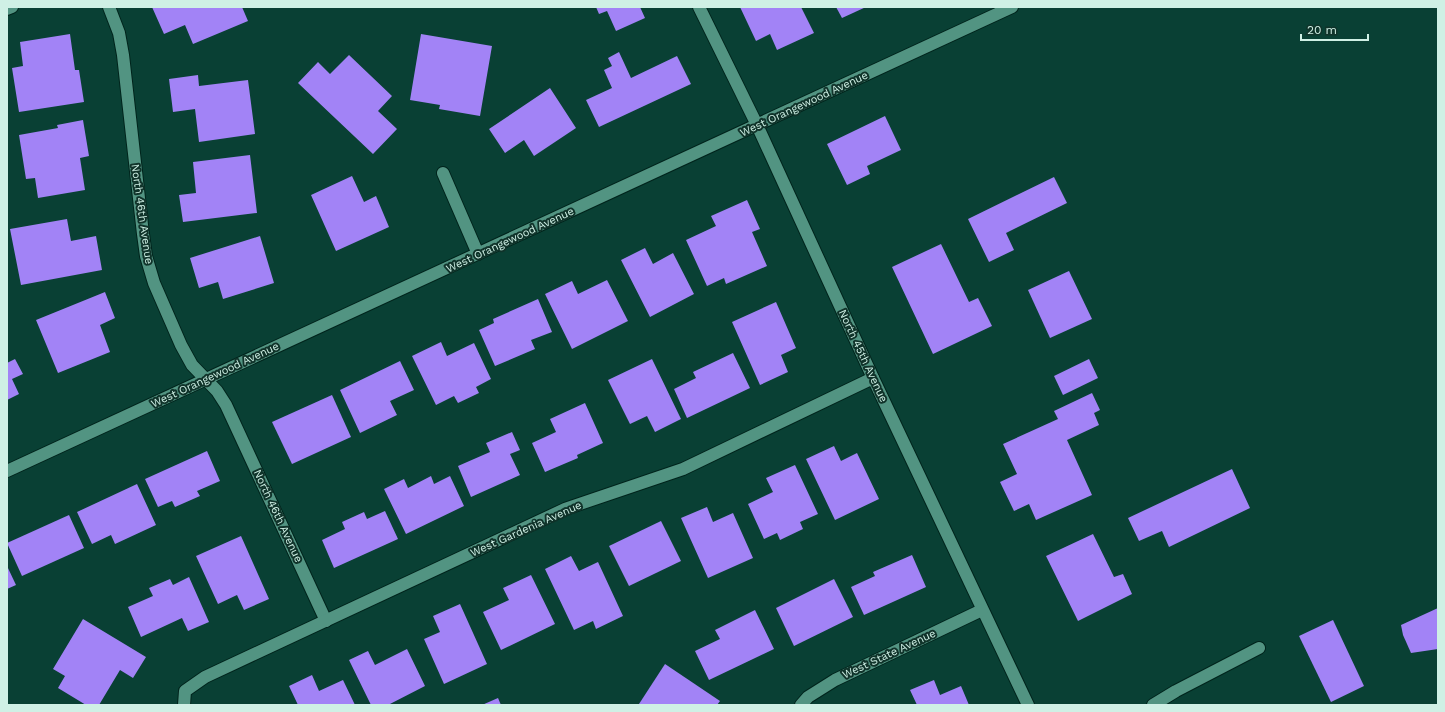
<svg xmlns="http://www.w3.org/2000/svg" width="1445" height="712" viewBox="0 0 1445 712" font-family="'Work Sans',sans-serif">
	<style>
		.building { fill: #a283f6 }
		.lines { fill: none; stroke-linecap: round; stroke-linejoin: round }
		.service-casing { stroke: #00241c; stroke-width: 14 }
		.minor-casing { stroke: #00241c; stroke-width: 14 }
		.tertiary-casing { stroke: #00241c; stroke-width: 14 }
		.service { stroke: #529482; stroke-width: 12 }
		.minor { stroke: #529482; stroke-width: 12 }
		.tertiary { stroke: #529482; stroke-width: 12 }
		.labels { text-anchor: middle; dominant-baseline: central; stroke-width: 4; stroke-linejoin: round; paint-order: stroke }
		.street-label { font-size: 11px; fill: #cff0e5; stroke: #10332a }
	</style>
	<rect width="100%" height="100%" fill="#094034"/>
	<g class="building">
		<polygon points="152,7 242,7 248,21 193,44 185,25 164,34"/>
		<polygon points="596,7 640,7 645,18 616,31 607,11 599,14"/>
		<polygon points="740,7 801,7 814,33 777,50 770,34 756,41"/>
		<polygon points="836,7 866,7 842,18"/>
		<polygon points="70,34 75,70 79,70 84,102 19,112 12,68 23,66 20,42"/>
		<polygon points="421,34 492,46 480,116 439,109 440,105 410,100"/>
		<polygon points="619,52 631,78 677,56 691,84 599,127 586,100 612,88 604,70 612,66 608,58"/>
		<polygon points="349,55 392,96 378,111 397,129 373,154 298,83 318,62 330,74"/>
		<polygon points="198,75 199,86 248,80 255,134 199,142 195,109 173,112 169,79"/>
		<polygon points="550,88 576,128 534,156 524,140 505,153 489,129"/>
		<polygon points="885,116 901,150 867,166 870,174 847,185 827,144"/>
		<polygon points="83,120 89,156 80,158 85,190 38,198 35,178 26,179 19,135 58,128 57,125"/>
		<polygon points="250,155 257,213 183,222 179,195 196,193 193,162"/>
		<polygon points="352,176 364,202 376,196 389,227 336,251 311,195"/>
		<polygon points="1054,177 1067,203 1006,233 1014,250 989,262 968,219"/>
		<polygon points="747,200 760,229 752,232 767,266 726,284 724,278 707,286 686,240 716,226 711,216"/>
		<polygon points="67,219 71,241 96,236 102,270 21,285 10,229"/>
		<polygon points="260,236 274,283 223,299 218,282 199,288 190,258"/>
		<polygon points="941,244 969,302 978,298 992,326 933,354 892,267"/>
		<polygon points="645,248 653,264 673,253 694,294 650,317 621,260"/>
		<polygon points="1069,271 1092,319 1050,338 1028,290"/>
		<polygon points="607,280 628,321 572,349 545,294 572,281 578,294"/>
		<polygon points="105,292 115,318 100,325 110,352 58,373 36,320"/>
		<polygon points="538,299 552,332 531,340 535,349 495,366 479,330 494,323 493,319"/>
		<polygon points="776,302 796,348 781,355 788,372 760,385 732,322"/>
		<polygon points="441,342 447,356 474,343 491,379 476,387 479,393 458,403 454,396 436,405 412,356"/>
		<polygon points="733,353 750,388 687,418 674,389 696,378 693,372"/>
		<polygon points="15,359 23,374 12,379 19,394 7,400 7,363"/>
		<polygon points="652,359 681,419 655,432 647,416 630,424 608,380"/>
		<polygon points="1089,359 1098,378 1063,395 1054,376"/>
		<polygon points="400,361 414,390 390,401 397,415 360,433 340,390"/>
		<polygon points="1092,393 1100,410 1094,413 1099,425 1067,440 1092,495 1036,520 1029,504 1014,511 1000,482 1017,474 1003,444 1058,419 1054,411"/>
		<polygon points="332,395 351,437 292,464 272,422"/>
		<polygon points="585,403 603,443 577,455 578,458 545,472 532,443 556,432 550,419"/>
		<polygon points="512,432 520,450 510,454 520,475 471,497 458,466 490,452 486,443"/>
		<polygon points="834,446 841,461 857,453 879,499 835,520 806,459"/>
		<polygon points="207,451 220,481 197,491 200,496 175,507 172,501 158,507 145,479"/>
		<polygon points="795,465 818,514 800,522 803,529 780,540 777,533 764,539 748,504 773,492 766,478"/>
		<polygon points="1232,469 1250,508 1169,547 1162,531 1139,541 1128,518"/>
		<polygon points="431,476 434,484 450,476 464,506 406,534 384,489 404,479 408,488"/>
		<polygon points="137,484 156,525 115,544 111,535 92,544 77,512"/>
		<polygon points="707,507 713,522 733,513 753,558 708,578 681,518"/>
		<polygon points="385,511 398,539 334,568 322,540 345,529 342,522 364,512 367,519"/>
		<polygon points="69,515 84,548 22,576 7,543"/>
		<polygon points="661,521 681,561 629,586 609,546"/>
		<polygon points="1093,534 1114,577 1123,574 1132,594 1078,621 1046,556"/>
		<polygon points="241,536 269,599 244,610 237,595 218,604 196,556"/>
		<polygon points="912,555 926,587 864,615 851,587 875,576 873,572"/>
		<polygon points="571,556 579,571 598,562 623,616 596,629 593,621 574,630 545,569"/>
		<polygon points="7,566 16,585 7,589"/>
		<polygon points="531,575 555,624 501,650 483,612 509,600 503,588"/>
		<polygon points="189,577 209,622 188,631 182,618 141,637 128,607 153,596 149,588 170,579 173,585"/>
		<polygon points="834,579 853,617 794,646 776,608"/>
		<polygon points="460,604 487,664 444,684 424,639 440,632 433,616"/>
		<polygon points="1438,608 1438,649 1411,653 1403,635 1401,625"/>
		<polygon points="755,610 774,649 709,680 695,651 720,639 715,630"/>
		<polygon points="83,619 146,657 133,678 120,670 99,705 86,705 58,688 65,676 53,669"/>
		<polygon points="1333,620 1364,686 1331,702 1299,636"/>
		<polygon points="407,649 425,686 388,705 371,705 349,660 368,651 375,665"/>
		<polygon points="665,664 720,701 717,705 639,704"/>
		<polygon points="312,675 319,691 343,680 355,705 298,705 289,686"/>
		<polygon points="934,680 940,695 961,686 969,705 917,705 910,690"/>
		<polygon points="498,698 501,705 482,705"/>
	</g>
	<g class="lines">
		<defs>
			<polyline id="service" points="1153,705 1176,691 1259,648"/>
			<g id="minor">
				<polyline points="109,7 119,33 123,55 143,234 146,256 154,283 181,345 192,365 217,391 226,405 326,621"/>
				<polyline points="699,7 757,125 873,378 1028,705"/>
				<polyline points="7,9 12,7"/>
				<polyline points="443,173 478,254"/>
				<polyline points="184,705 185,691 205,677 565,509 683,469 873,378"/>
				<polyline points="801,705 808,697 835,680 982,610"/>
			</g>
			<polyline id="tertiary" points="7,471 1012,7"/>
		</defs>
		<use href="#service" class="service-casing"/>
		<use href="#minor" class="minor-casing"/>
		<use href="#tertiary" class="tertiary-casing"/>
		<use href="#service" class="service"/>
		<use href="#minor" class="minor"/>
		<use href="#tertiary" class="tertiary"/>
	</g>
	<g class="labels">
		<g class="street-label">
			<text transform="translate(804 104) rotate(-25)">West Orangewood Avenue</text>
			<text transform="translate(142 214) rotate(82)">North 46th Avenue</text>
			<text transform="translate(510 240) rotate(-25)">West Orangewood Avenue</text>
			<text transform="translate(863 356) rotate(65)">North 45th Avenue</text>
			<text transform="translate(215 375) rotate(-25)">West Orangewood Avenue</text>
			<text transform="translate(278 516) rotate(65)">North 46th Avenue</text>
			<text transform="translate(526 529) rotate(-24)">West Gardenia Avenue</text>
			<text transform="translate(889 654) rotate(-25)">West State Avenue</text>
		</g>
	</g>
	<rect width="1445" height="712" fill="none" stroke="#cff0e5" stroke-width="16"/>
	<path d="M1301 34v6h67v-6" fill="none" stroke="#cff0e5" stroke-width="2"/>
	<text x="1307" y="34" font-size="12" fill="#cff0e5" stroke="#10332a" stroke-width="3" paint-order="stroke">20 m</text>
</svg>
